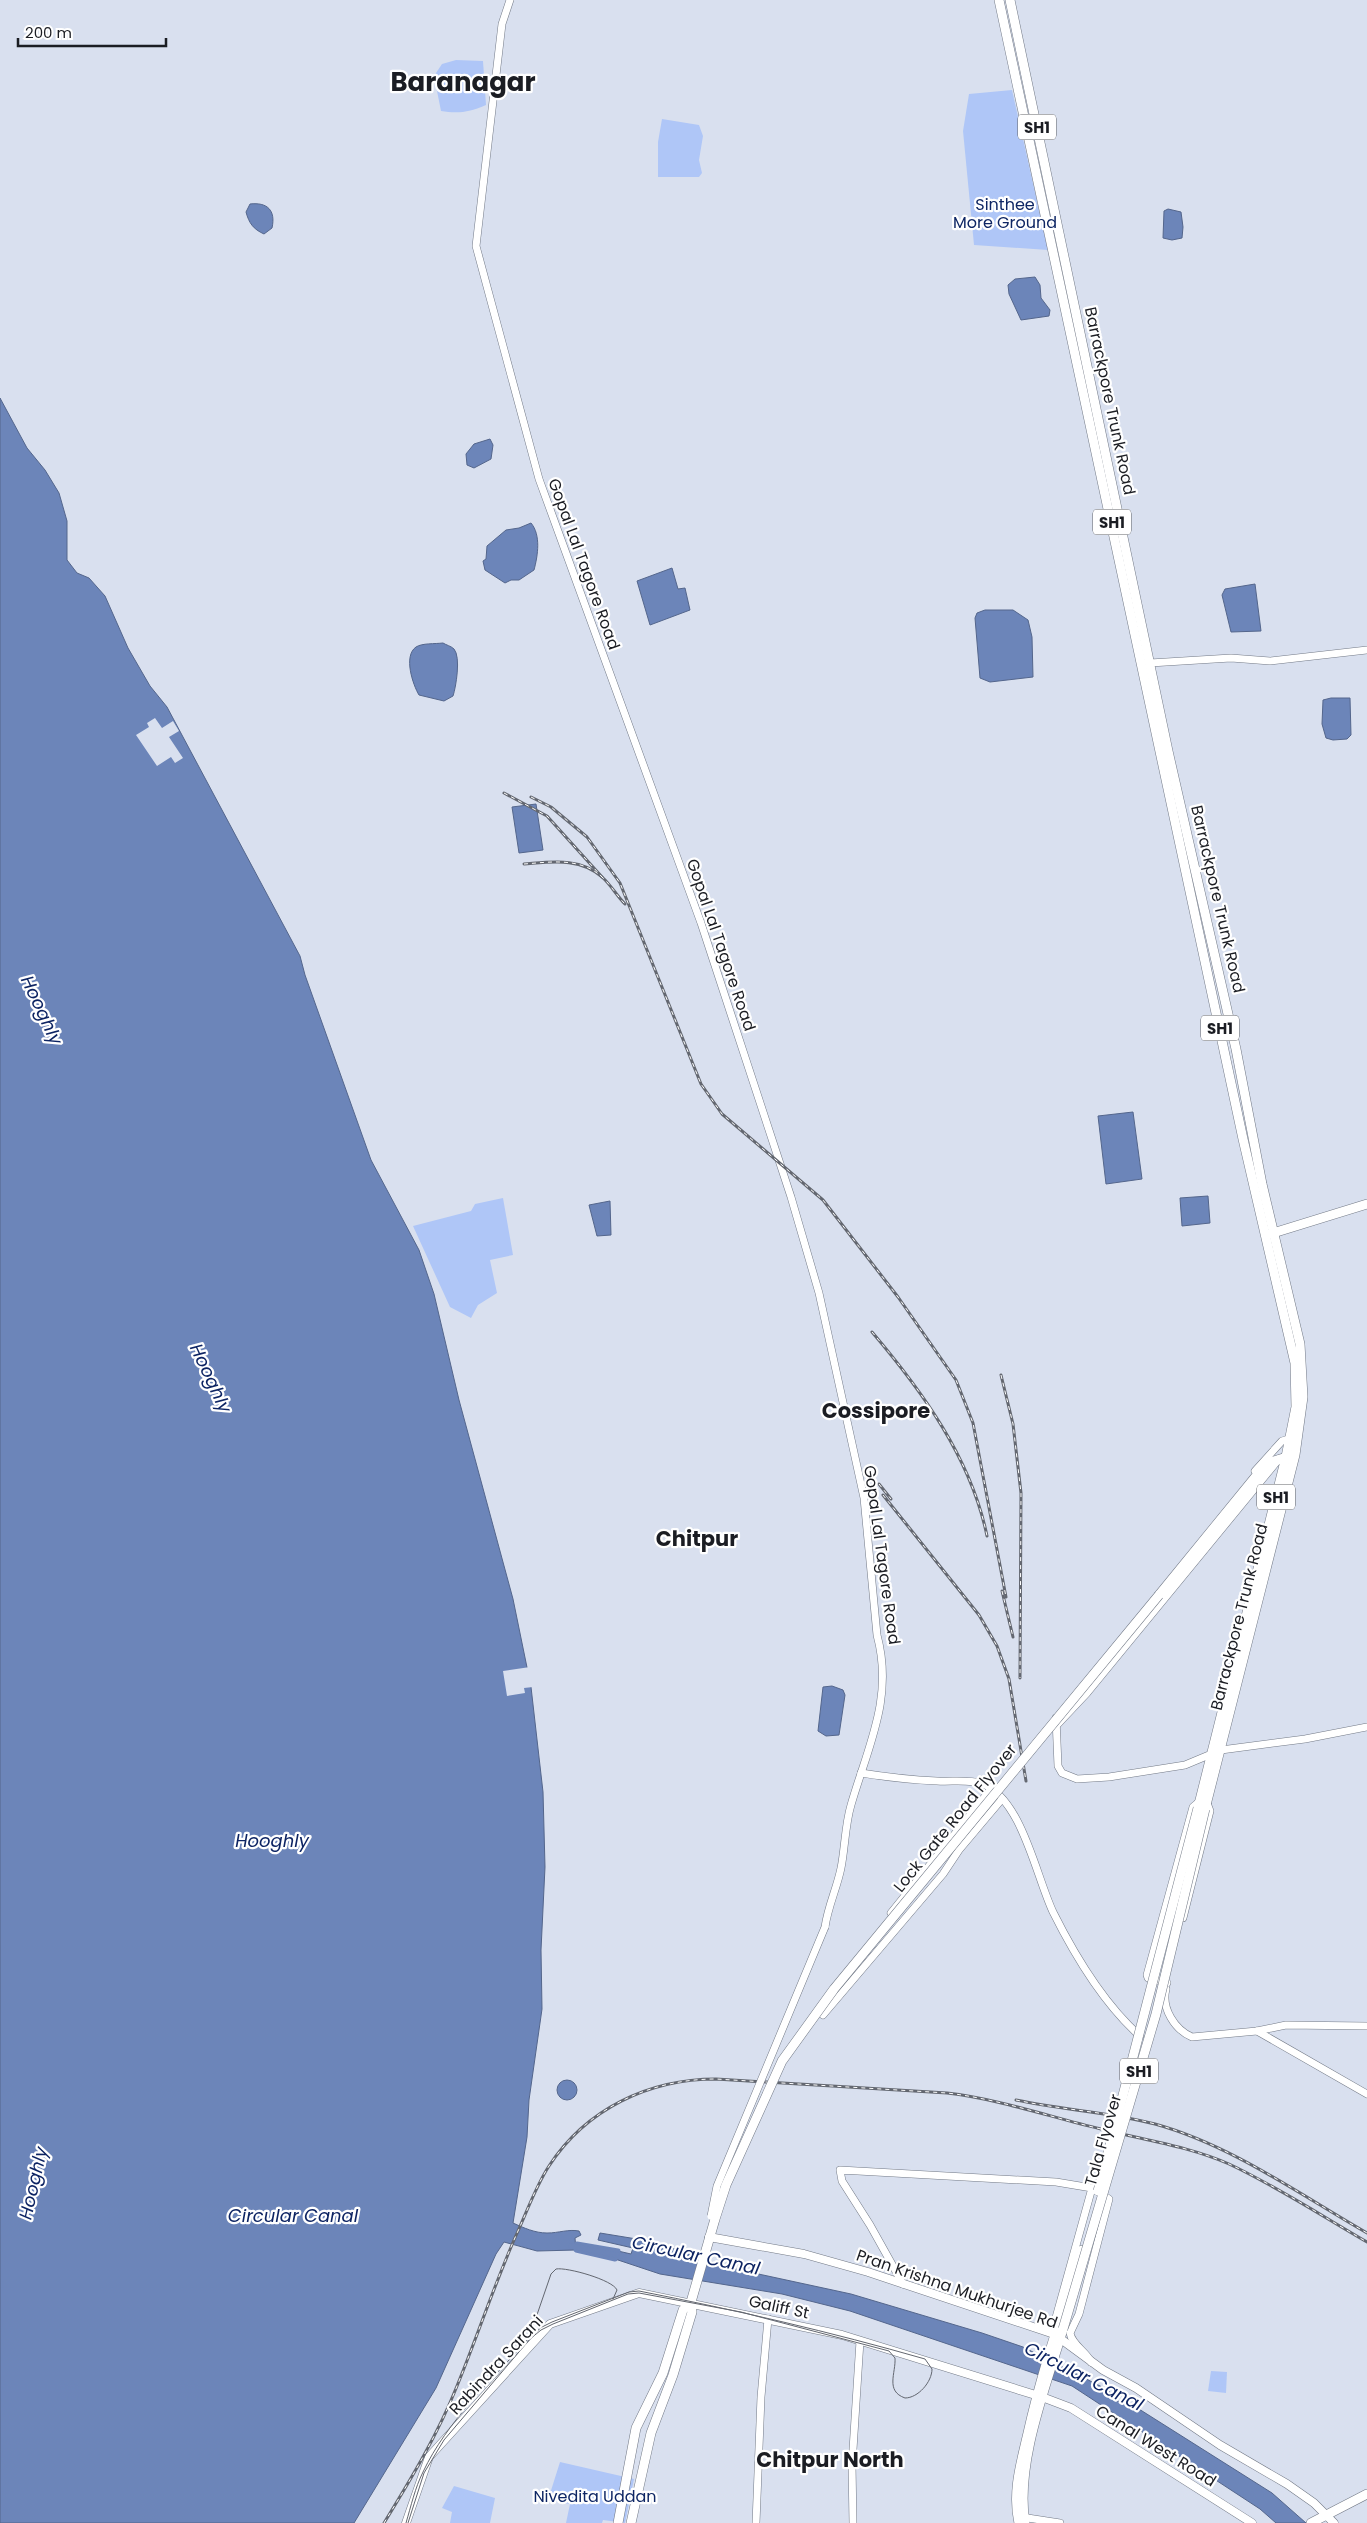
<svg xmlns="http://www.w3.org/2000/svg" width="1367" height="2523" viewBox="0 0 1367 2523" font-family="Poppins,sans-serif">
	<style>
		.green { fill: #afc6f7 }
		.water { fill: #6c85b9; stroke: #54668c }
		.pier { fill: #d9e0ef }
		.lines { fill: none; stroke-linecap: round; stroke-linejoin: round }
		.canal { stroke: #6c85b9; stroke-width: 5 }
		.tertiary-casing { stroke: #727986; stroke-width: 8 }
		.secondary-casing { stroke: #727986; stroke-width: 9 }
		.primary-casing { stroke: #727986; stroke-width: 10 }
		.tertiary { stroke: #fff; stroke-width: 7 }
		.secondary { stroke: #fff; stroke-width: 8 }
		.primary { stroke: #fff; stroke-width: 9 }
		.tram { stroke: #636770; stroke-width: 1 }
		.rail-casing { stroke: #636770; stroke-width: 3 }
		.rail { stroke: #fff; stroke-width: 1; stroke-dasharray: 4; stroke-linecap: butt }
		.tertiary-bridge-casing { stroke: #727986; stroke-width: 8; stroke-linecap: butt }
		.primary-bridge-casing { stroke: #727986; stroke-width: 10; stroke-linecap: butt }
		.tertiary-bridge { stroke: #fff; stroke-width: 7 }
		.primary-bridge { stroke: #fff; stroke-width: 9 }
		.labels { text-anchor: middle; dominant-baseline: central; stroke-width: 4.5; stroke-linejoin: round; paint-order: stroke }
		.shield { fill: #fff; stroke: #5f6165; stroke-width: 1 }
		.shield-label { font-size: 15px; font-weight: bold; fill: #1b1d23 }
		.park-label { font-size: 16px; fill: #0e2664; stroke: #fff }
		.street-label { font-size: 16px; fill: #1b1d23; stroke: #fff }
		.water-label { font-size: 18px; font-style: italic; fill: #0d2463; stroke: #fff }
		.district-label { font-size: 21px; font-weight: bold; fill: #1b1d23; stroke: #fff }
		.town-label { font-size: 26px; font-weight: bold; fill: #1b1d23; stroke: #fff }
	</style>
	<rect width="100%" height="100%" fill="#d9e0ef"/>
	<g class="green">
		<path d="M456 60 483 61 486 105C470 112 458 114 441 111L434 76 442 64Z"/>
		<polygon points="1012,90 1048,250 974,245 963,131 969,94"/>
		<polygon points="662,119 699,125 703,136 699,160 702,173 699,177 658,177 658,142"/>
		<polygon points="503,1198 513,1255 490,1260 497,1293 478,1305 471,1318 450,1307 413,1226 471,1211 475,1204"/>
		<polygon points="1211,2371 1227,2372 1226,2393 1208,2391"/>
		<polygon points="560,2462 634,2479 625,2523 603,2520 602,2523 566,2523 570,2504 548,2500"/>
		<polygon points="454,2486 495,2498 490,2523 450,2523 452,2512 442,2508"/>
	</g>
	<g class="water">
		<path d="M250 204C267 202 276 210 272 228L264 234C253 229 249 223 246 212Z"/>
		<polygon points="1168,209 1181,212 1183,227 1182,238 1172,240 1163,238 1164,211"/>
		<polygon points="1035,277 1040,285 1041,298 1050,310 1049,316 1021,320 1009,294 1008,285 1015,279"/>
		<path d="M0 398 27 448 45 470 59 493 67 521V560L77 573 89 578 105 596 128 648 150 686 167 707 300 956 305 975 371 1160 419 1250 434 1294 459 1400 513 1599 531 1687 543 1792 545 1867 541 1950 542 2009 529 2100 527 2137 513 2223C524 2228 535 2233 547 2233 559 2233 568 2229 579 2231L581 2235 575 2238 576 2250 537 2251 504 2242 496 2254 436 2388 354 2523H0Z"/>
		<polygon points="490,439 493,445 491,459 474,468 467,465 466,454 474,444"/>
		<path d="M531 523C541 535 538 555 534 570L519 580H511L505 583 485 570 483 561 486 559 487 546 506 530 519 528Z"/>
		<polygon points="672,568 678,589 685,588 690,610 650,625 637,581"/>
		<polygon points="1255,584 1261,631 1231,632 1222,595 1225,589"/>
		<polygon points="985,610 1013,610 1028,620 1032,637 1033,677 990,682 980,678 975,618 977,613"/>
		<path d="M443 643C446 645 451 646 454 649 461 657 456 687 453 696L444 701 419 695C413 685 403 656 416 647 422 643 435 644 443 643Z"/>
		<polygon points="1331,698 1350,698 1351,735 1347,739 1333,740 1326,738 1322,724 1323,700"/>
		<polygon points="536,804 543,850 519,853 512,807"/>
		<polygon points="1133,1112 1142,1179 1106,1184 1098,1116"/>
		<polygon points="1208,1196 1210,1223 1182,1226 1180,1198"/>
		<polygon points="610,1201 611,1235 597,1236 589,1205"/>
		<polygon points="832,1686 843,1690 845,1695 839,1735 826,1736 818,1731 823,1687"/>
		<circle cx="567" cy="2090" r="10"/>
		<polygon points="600,2233 655,2242 726,2267 851,2294 982,2333 1023,2347 1108,2390 1117,2401 1131,2404 1272,2493 1306,2523 1276,2523 1260,2509 1072,2386 850,2311 782,2294 660,2274 615,2259 615,2255 618,2251 631,2254 633,2248 598,2240"/>
	</g>
	<g class="pier">
		<polygon points="155,718 162,728 173,721 179,731 169,737 183,758 175,763 171,757 157,766 136,735 149,727 147,723"/>
		<polygon points="530,1667 533,1687 524,1688 525,1693 507,1696 503,1671"/>
	</g>
	<g class="lines">
		<g class="canal">
			<polygon points="577,2244 618,2251 615,2255 615,2259 576,2250"/>
			<polyline points="571,2246 621,2256"/>
		</g>
		<defs>
			<g id="tertiary">
				<path d="M510 0 502 24 476 246 539 479 701 923 791 1197 819 1293 864 1498 877 1635C894 1698 868 1746 851 1805 845 1825 845 1848 841 1868 837 1888 828 1906 825 1927"/>
				<polyline points="1150,663 1231,658 1270,661 1367,650"/>
				<polyline points="1255,1471 1282,1441 1293,1438"/>
				<polyline points="1056,1718 1058,1766 1062,1773 1077,1779 1109,1777 1185,1765 1221,1750 1305,1739 1367,1727"/>
				<polyline points="1055,1727 1087,1693 1279,1459"/>
				<path d="M861 1773C886 1777 912 1780 937 1781 951 1782 971 1779 983 1784 1022 1800 1036 1876 1053 1912 1074 1954 1105 2005 1140 2036"/>
				<polyline points="891,1913 991,1789"/>
				<polyline points="1183,1918 1210,1811 1207,1803"/>
				<polyline points="1167,1983 1148,1978 1147,1975 1193,1807 1200,1801"/>
				<path d="M1166 1989C1161 2008 1175 2030 1192 2037L1257 2031 1286 2025 1367 2026"/>
				<polyline points="823,2015 943,1874 959,1850 1002,1799"/>
				<polyline points="1257,2031 1367,2094"/>
				<path d="M903 2284 870 2225 842 2181 840 2170 1056 2182 1092 2188 1109 2199 1079 2314 1070 2333C1072 2345 1086 2351 1091 2362"/>
				<polyline points="1038,2328 1055,2321 1092,2188"/>
				<polyline points="1021,2517 1060,2523"/>
				<polyline points="756,2523 761,2397 768,2319"/>
				<polyline points="853,2523 852,2465 860,2341"/>
			</g>
			<g id="secondary">
				<polyline points="709,2237 804,2254 868,2272 1054,2334 1103,2370 1136,2388 1220,2445 1287,2484 1314,2503 1334,2523"/>
				<polyline points="406,2523 429,2457 550,2324 639,2293 842,2335 1042,2397 1071,2408 1252,2523"/>
			</g>
			<g id="primary">
				<polyline points="999,0 1243,1139 1295,1363 1296,1407 1286,1457 1198,1808"/>
				<polyline points="1010,0 1168,751 1236,1049 1262,1184 1300,1344 1303,1397 1295,1455 1205,1809"/>
				<polyline points="1270,1234 1367,1204"/>
				<polyline points="1159,1595 1261,1470 1271,1462 1290,1456"/>
				<polyline points="618,2523 636,2428 663,2373 683,2310 691,2302 715,2219"/>
				<polyline points="631,2523 651,2433 673,2375 692,2312 691,2302"/>
				<path d="M1019 2523C1012 2492 1021 2463 1028 2433 1042 2370 1063 2311 1082 2250"/>
				<path d="M1025 2523C1015 2464 1046 2386 1063 2329"/>
				<polyline points="1311,2523 1367,2494"/>
			</g>
		</defs>
		<use href="#tertiary" class="tertiary-casing"/>
		<use href="#secondary" class="secondary-casing"/>
		<use href="#primary" class="primary-casing"/>
		<use href="#tertiary" class="tertiary"/>
		<use href="#secondary" class="secondary"/>
		<use href="#primary" class="primary"/>
		<g class="tram">
			<path d="M529 2338 551 2274 556 2269C567 2267 613 2280 617 2290L613 2299"/>
			<path d="M406 2523C411 2506 415 2488 423 2472 447 2421 492 2380 529 2338L540 2328 552 2322 629 2292 639 2291C736 2310 831 2332 925 2359L932 2369C932 2382 918 2398 905 2398 885 2391 896 2373 895 2358L889 2351 741 2312 639 2293 628 2294 553 2324 541 2330 530 2339 444 2440 424 2473 408 2523"/>
		</g>
		<defs>
			<g id="rail">
				<polyline points="504,793 547,816 602,877"/>
				<polyline points="531,797 551,807 587,837 620,883 701,1084 722,1114 823,1200 898,1297 956,1380 973,1423 1006,1597"/>
				<path d="M524 864C551 862 580 857 602 877 611 885 617 896 625 904"/>
				<path d="M872 1332C922 1391 971 1458 987 1536"/>
				<polyline points="1001,1375 1013,1424 1021,1493 1020,1678"/>
				<polyline points="879,1484 891,1499"/>
				<polyline points="883,1495 979,1615 997,1646 1009,1679 1026,1781"/>
				<polyline points="1002,1591 1013,1637"/>
				<path d="M1016 2100C1062 2110 1110 2112 1155 2124 1231 2145 1299 2194 1367 2233"/>
				<path d="M384 2523C411 2479 438 2434 457 2386 478 2335 495 2282 518 2231 528 2209 536 2186 549 2166 586 2109 649 2079 716 2079L947 2093C999 2099 1050 2117 1101 2129 1144 2140 1188 2146 1229 2164 1276 2186 1322 2216 1367 2242"/>
			</g>
		</defs>
		<use href="#rail" class="rail-casing"/>
		<use href="#rail" class="rail"/>
		<defs>
			<polyline id="tertiary-bridge" points="711,2216 717,2186 825,1927"/>
			<g id="primary-bridge">
				<polyline points="1098,2191 1198,1808"/>
				<polyline points="715,2219 726,2185 782,2061 834,1989 1159,1595"/>
				<polyline points="1063,2329 1156,2014 1205,1809"/>
			</g>
		</defs>
		<use href="#tertiary-bridge" class="tertiary-bridge-casing"/>
		<use href="#primary-bridge" class="primary-bridge-casing"/>
		<use href="#tertiary-bridge" class="tertiary-bridge"/>
		<use href="#primary-bridge" class="primary-bridge"/>
	</g>
	<g class="labels">
		<g class="shield">
			<rect x="1018" y="114.5" width="38" height="25" rx="4"/>
			<rect x="1093" y="509.5" width="38" height="25" rx="4"/>
			<rect x="1201" y="1015.5" width="38" height="25" rx="4"/>
			<rect x="1257" y="1484.5" width="38" height="25" rx="4"/>
			<rect x="1120" y="2058.5" width="38" height="25" rx="4"/>
		</g>
		<g class="shield-label">
			<text x="1037" y="127">SH1</text>
			<text x="1112" y="522">SH1</text>
			<text x="1220" y="1028">SH1</text>
			<text x="1276" y="1497">SH1</text>
			<text x="1139" y="2071">SH1</text>
		</g>
		<g class="park-label">
			<text x="1005" y="204">Sinthee<tspan x="1005" dy="18">More Ground</tspan></text>
			<text x="595" y="2496">Nivedita Uddan</text>
		</g>
		<g class="street-label">
			<text transform="translate(1110 401) rotate(78)">Barrackpore Trunk Road</text>
			<text transform="translate(584 564) rotate(70)">Gopal Lal Tagore Road</text>
			<text transform="translate(1218 899) rotate(77)">Barrackpore Trunk Road</text>
			<text transform="translate(721 945) rotate(71)">Gopal Lal Tagore Road</text>
			<text transform="translate(882 1555) rotate(82)">Gopal Lal Tagore Road</text>
			<text transform="translate(1239 1617) rotate(-76)">Barrackpore Trunk Road</text>
			<text transform="translate(955 1818) rotate(-51)">Lock Gate Road Flyover</text>
			<text transform="translate(1103 2140) rotate(-74)">Tala Flyover</text>
			<text transform="translate(957 2289) rotate(19)">Pran Krishna Mukhurjee Rd</text>
			<text transform="translate(779 2307) rotate(12)">Galiff St</text>
			<text transform="translate(496 2365) rotate(-47)">Rabindra Sarani</text>
			<text transform="translate(1156 2446) rotate(32)">Canal West Road</text>
		</g>
		<g class="water-label">
			<text transform="translate(42 1010) rotate(65)">Hooghly</text>
			<text transform="translate(211 1378) rotate(65)">Hooghly</text>
			<text x="272" y="1840">Hooghly</text>
			<text transform="translate(33 2183) rotate(-77)">Hooghly</text>
			<text x="293" y="2215">Circular Canal</text>
			<text transform="translate(696 2255) rotate(12)">Circular Canal</text>
			<text transform="translate(1084 2376) rotate(27)">Circular Canal</text>
		</g>
		<g class="district-label">
			<text x="876" y="1410">Cossipore</text>
			<text x="697" y="1538">Chitpur</text>
			<text x="830" y="2459">Chitpur North</text>
		</g>
		<g class="town-label">
			<text x="463" y="82">Baranagar</text>
		</g>
	</g>
	<path d="M18 38v8h148v-8" fill="none" stroke="#1b1d23" stroke-width="2.5"/>
	<text x="25" y="38" font-size="15" fill="#1b1d23" stroke="#ffffff" stroke-width="4" paint-order="stroke">200 m</text>
</svg>
